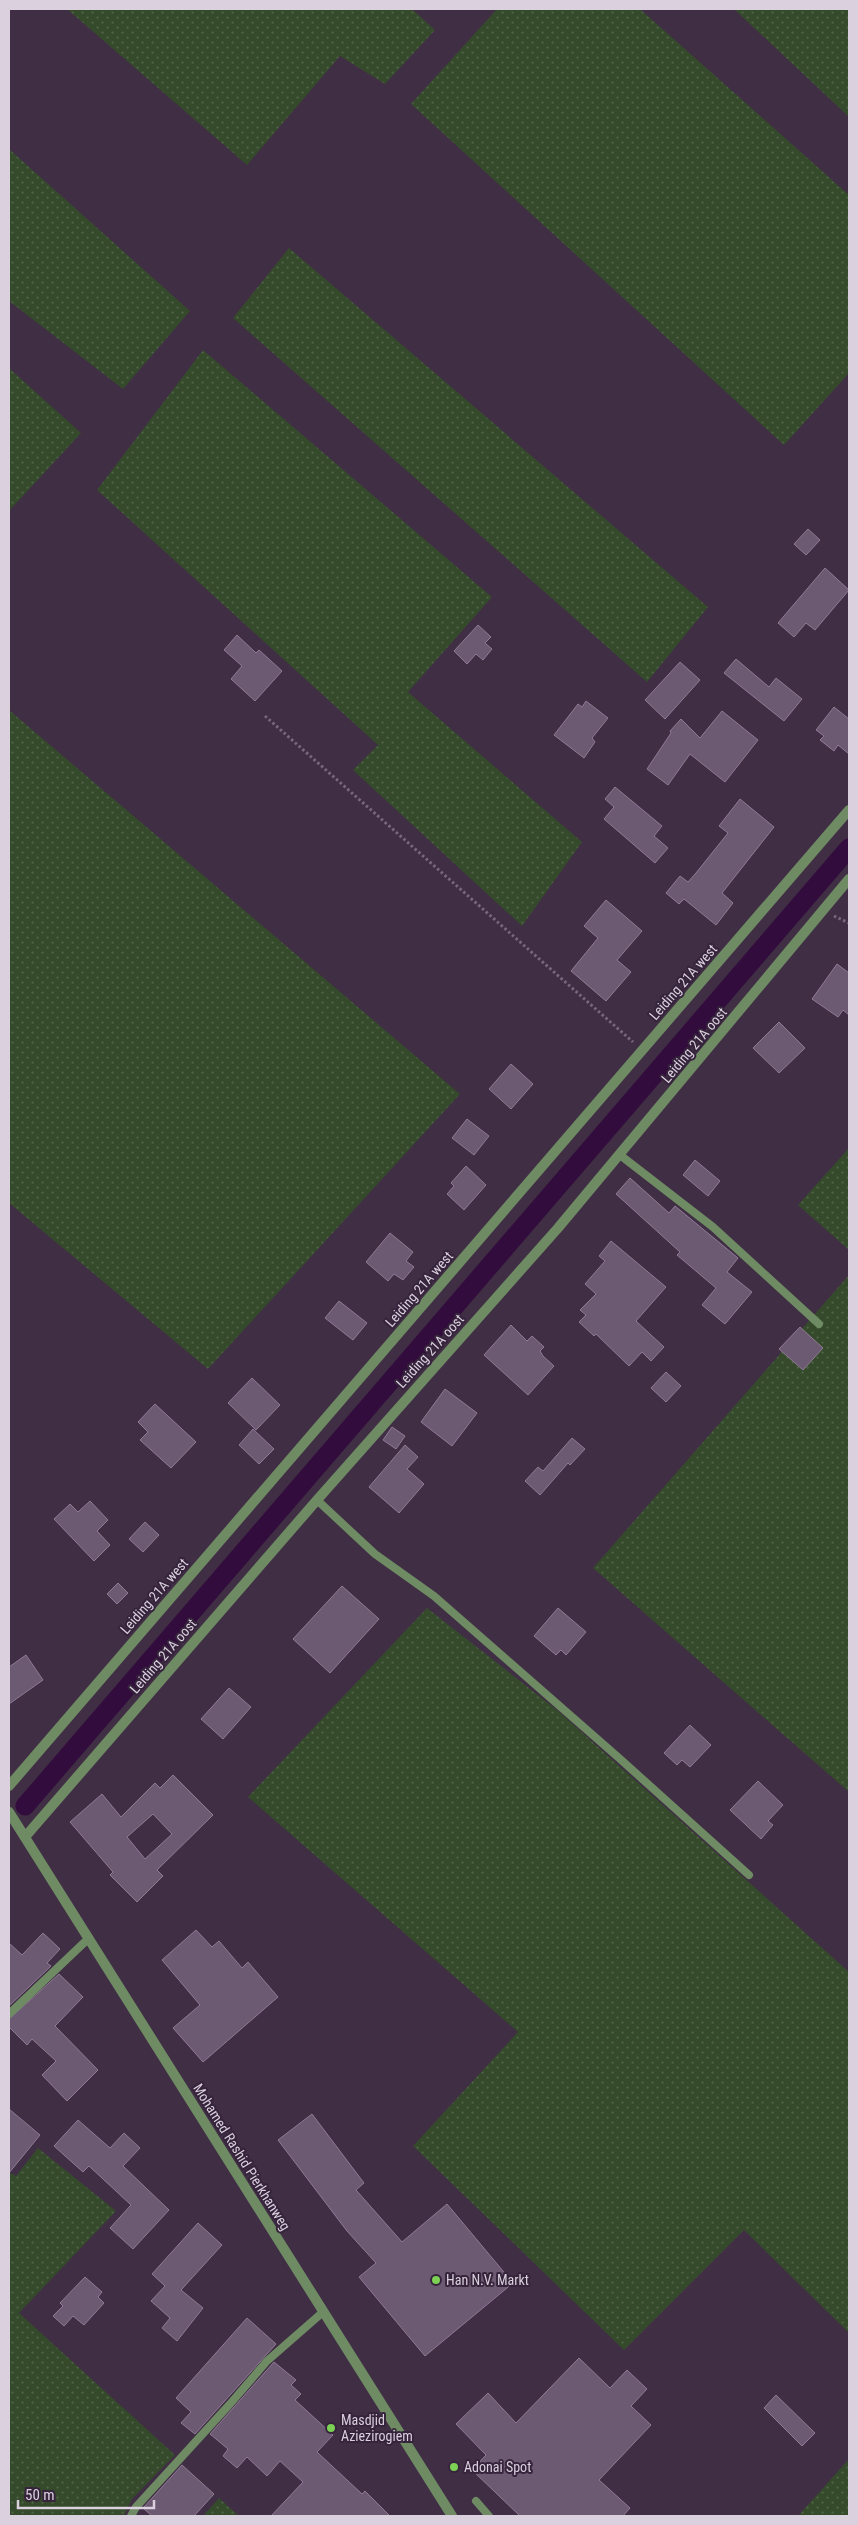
<svg xmlns="http://www.w3.org/2000/svg" width="858" height="2525" viewBox="0 0 858 2525" font-family="'Roboto Condensed',sans-serif">
	<style>
		.green { fill: url(#green-dots) }
		.lines { fill: none; stroke-linecap: round; stroke-linejoin: round }
		.canal { stroke: #320c3c; stroke-width: 19 }
		.building { fill: #6c5972; stroke: #8f7b95; fill-rule: evenodd }
		.path { stroke: #78687c; stroke-width: 3; stroke-dasharray: 2.5 2.5; stroke-linecap: butt }
		.service { stroke: #6e8b63; stroke-width: 8 }
		.minor { stroke: #6e8b63; stroke-width: 10 }
		.tertiary { stroke: #6e8b63; stroke-width: 10 }
		.poi-dot { fill: #7cd154; stroke: #35243b; stroke-width: 2 }
		.labels { text-anchor: middle; dominant-baseline: central; stroke-width: 4; stroke-linejoin: round; paint-order: stroke }
		.street-label { font-size: 14px; fill: #dbd0de; stroke: #35243b }
		.poi-label { font-size: 14px; fill: #dbd0de; stroke: #35243b; text-anchor: start }
	</style>
	<defs>
		<pattern id="green-dots" width="8" height="8" patternUnits="userSpaceOnUse" patternTransform="scale(1.25)"><rect width="8" height="8" fill="#344a2a"/><path d="M2 2h.1M6 6h.1" fill="none" stroke="#516348" stroke-width="1.8" stroke-linecap="round"/></pattern>
	</defs>
	<rect width="100%" height="100%" fill="#402e45"/>
	<g class="green">
		<polygon points="67,9 412,9 435,30 385,84 340,56 247,165"/>
		<polygon points="497,9 640,9 849,195 849,373 784,445 411,104"/>
		<polygon points="734,9 849,9 849,117"/>
		<polygon points="9,149 190,311 123,389 9,301"/>
		<polygon points="289,248 708,607 647,682 233,318"/>
		<polygon points="203,350 492,597 408,692 582,842 522,926 353,770 378,745 97,490"/>
		<polygon points="9,368 81,433 9,511"/>
		<polygon points="9,710 460,1094 208,1369 9,1203"/>
		<polygon points="849,1148 849,1250 798,1205"/>
		<polygon points="849,1275 849,1792 593,1568"/>
		<polygon points="427,1608 557,1710 849,1972 849,2333 744,2230 624,2350 413,2146 518,2032 248,1797"/>
		<polygon points="38,2148 116,2211 19,2313 175,2455 132,2499 124,2516 9,2516 9,2172 16,2176"/>
		<polygon points="849,2459 849,2516 798,2516"/>
		<polygon points="219,2498 239,2516 203,2516"/>
	</g>
	<g class="lines">
		<polyline class="canal" points="25,1806 849,848"/>
	</g>
	<g class="building">
		<polygon points="808,529 820,540 806,555 794,544"/>
		<polygon points="825,568 849,590 815,630 806,623 794,637 778,623"/>
		<polygon points="478,625 491,637 485,643 492,649 483,660 476,654 467,664 454,651"/>
		<polygon points="237,635 256,653 259,650 282,671 255,701 231,679 242,666 224,650"/>
		<polygon points="736,659 769,687 776,678 802,699 784,721 724,673"/>
		<polygon points="680,662 700,680 665,719 645,700"/>
		<polygon points="586,701 608,718 592,738 595,742 584,758 554,735 578,704 582,707"/>
		<polygon points="834,707 849,719 849,754 838,745 834,751 820,740 824,736 816,730"/>
		<polygon points="722,711 758,740 725,782 690,754 668,785 647,769 671,733 670,731 681,719 700,738"/>
		<polygon points="615,787 662,826 654,836 668,848 655,863 604,819 614,807 605,799"/>
		<polygon points="740,799 774,827 722,893 733,903 716,925 684,899 679,904 666,893 680,876 688,882 696,873 728,833 719,826"/>
		<polygon points="606,900 642,931 617,960 631,972 606,1001 571,971 598,938 584,926"/>
		<polygon points="837,964 849,973 849,1015 843,1010 838,1017 812,999"/>
		<polygon points="779,1022 805,1048 779,1073 753,1048"/>
		<polygon points="511,1064 533,1084 511,1109 489,1089"/>
		<polygon points="467,1119 489,1136 474,1155 452,1138"/>
		<polygon points="695,1160 720,1181 708,1196 683,1175"/>
		<polygon points="466,1166 486,1185 464,1210 447,1194 454,1186 451,1183"/>
		<polygon points="630,1178 669,1213 675,1206 738,1258 727,1272 752,1292 725,1324 702,1305 716,1288 677,1255 680,1252 616,1194"/>
		<polygon points="390,1233 413,1252 406,1261 414,1267 403,1280 394,1274 388,1281 366,1262"/>
		<polygon points="611,1241 666,1287 636,1321 664,1347 651,1361 642,1352 629,1366 596,1334 594,1336 579,1322 586,1315 580,1310 596,1294 585,1284 605,1261 599,1256"/>
		<polygon points="339,1301 367,1323 353,1340 325,1318"/>
		<polygon points="511,1325 527,1341 532,1336 544,1347 540,1351 543,1356 554,1366 528,1395 484,1355"/>
		<polygon points="800,1327 823,1348 803,1370 779,1349"/>
		<polygon points="666,1372 681,1386 666,1402 651,1388"/>
		<polygon points="252,1378 280,1405 256,1430 228,1403"/>
		<polygon points="445,1389 477,1413 452,1446 421,1422"/>
		<polygon points="155,1404 196,1442 171,1468 140,1440 148,1432 138,1422"/>
		<polygon points="392,1427 405,1436 396,1449 383,1440"/>
		<polygon points="253,1429 274,1449 259,1464 239,1445"/>
		<polygon points="572,1438 585,1449 570,1465 568,1463 540,1495 525,1481 538,1467 543,1471"/>
		<polygon points="405,1445 418,1457 407,1469 424,1484 399,1513 369,1487"/>
		<polygon points="90,1501 108,1520 97,1531 110,1545 94,1561 54,1519 70,1504 78,1512"/>
		<polygon points="145,1522 159,1535 143,1552 129,1539"/>
		<polygon points="118,1583 128,1593 117,1604 107,1594"/>
		<polygon points="342,1586 379,1619 330,1673 293,1639"/>
		<polygon points="558,1608 586,1632 566,1655 561,1650 556,1655 534,1636"/>
		<polygon points="26,1655 43,1680 9,1704 9,1667"/>
		<polygon points="229,1688 251,1707 223,1739 201,1719"/>
		<polygon points="690,1725 711,1745 690,1767 682,1760 677,1765 664,1753"/>
		<path d="M173 1775 213 1815 157 1870 163 1876 137 1902 110 1875 113 1872 70 1822 102 1794 121 1817 155 1783 160 1788ZM153 1814 172 1834 145 1859 127 1837Z"/>
		<polygon points="758,1781 783,1805 768,1821 773,1825 761,1839 730,1810"/>
		<polygon points="196,1930 212,1947 219,1941 242,1968 248,1962 278,1997 203,2062 173,2028 200,2005 162,1960"/>
		<polygon points="43,1933 60,1949 47,1963 51,1966 9,2006 9,1943 22,1955"/>
		<polygon points="59,1974 83,1997 55,2026 98,2070 67,2101 42,2075 56,2061 32,2039 27,2045 9,2027 9,2019"/>
		<polygon points="9,2109 40,2135 9,2173"/>
		<polygon points="312,2114 364,2183 356,2190 402,2242 447,2204 513,2283 425,2356 359,2277 376,2263 347,2231 278,2140"/>
		<polygon points="78,2120 110,2148 124,2133 140,2148 123,2166 169,2210 133,2249 110,2228 131,2205 89,2166 83,2172 54,2146"/>
		<polygon points="198,2223 222,2245 181,2290 203,2308 177,2341 162,2328 170,2318 151,2301 165,2286 152,2274"/>
		<polygon points="85,2277 102,2292 98,2297 104,2303 84,2325 73,2316 64,2326 53,2316 63,2306 60,2303"/>
		<polygon points="247,2318 276,2344 195,2434 181,2423 191,2412 176,2398"/>
		<polygon points="579,2358 610,2388 627,2370 647,2389 631,2406 651,2425 599,2480 630,2508 623,2516 520,2516 472,2470 486,2455 456,2424 488,2393 516,2423"/>
		<polygon points="274,2362 296,2380 291,2385 301,2394 295,2400 333,2435 317,2452 362,2494 365,2491 390,2516 271,2516 303,2482 280,2461 267,2476 247,2457 237,2468 223,2456 228,2449 210,2434"/>
		<polygon points="776,2395 815,2433 802,2446 764,2408"/>
		<polygon points="182,2465 214,2494 194,2516 152,2516 143,2508"/>
	</g>
	<g class="lines">
		<g class="path">
			<polyline points="265,716 633,1042"/>
			<polyline points="834,916 849,923"/>
		</g>
		<g class="service">
			<polyline points="620,1155 713,1227 819,1324"/>
			<polyline points="317,1500 375,1554 434,1596 619,1758 749,1875"/>
			<polyline points="9,2014 89,1938"/>
			<polyline points="476,2501 489,2516"/>
			<polyline points="131,2516 136,2507 230,2404 267,2361 323,2312"/>
		</g>
		<g class="minor">
			<polyline points="9,1786 849,810"/>
			<polyline points="25,1837 317,1500 558,1228 849,879"/>
		</g>
		<polyline class="tertiary" points="9,1812 452,2516"/>
	</g>
	<g class="poi-dot">
		<circle cx="436" cy="2280" r="5"/>
		<circle cx="331" cy="2428" r="5"/>
		<circle cx="454" cy="2467" r="5"/>
	</g>
	<g class="labels">
		<g class="street-label">
			<text transform="translate(683 982) rotate(-49)">Leiding 21A west</text>
			<text transform="translate(694 1045) rotate(-50)">Leiding 21A oost</text>
			<text transform="translate(419 1289) rotate(-49)">Leiding 21A west</text>
			<text transform="translate(430 1351) rotate(-48)">Leiding 21A oost</text>
			<text transform="translate(154 1596) rotate(-49)">Leiding 21A west</text>
			<text transform="translate(163 1656) rotate(-49)">Leiding 21A oost</text>
			<text transform="translate(242 2157) rotate(58)">Mohamed Rashid Pierkhanweg</text>
		</g>
		<g class="poi-label">
			<text x="446" y="2280">Han N.V. Markt</text>
			<text x="341" y="2420">Masdjid<tspan x="341" dy="16">Aziezirogiem</tspan></text>
			<text x="464" y="2467">Adonai Spot</text>
		</g>
	</g>
	<rect width="858" height="2525" fill="none" stroke="#dbd0de" stroke-width="20"/>
	<path d="M18 2500v8h136v-8" fill="none" stroke="#dbd0de" stroke-width="2.5"/>
	<text x="25" y="2500" font-size="15" fill="#dbd0de" stroke="#35243b" stroke-width="4" paint-order="stroke">50 m</text>
</svg>
